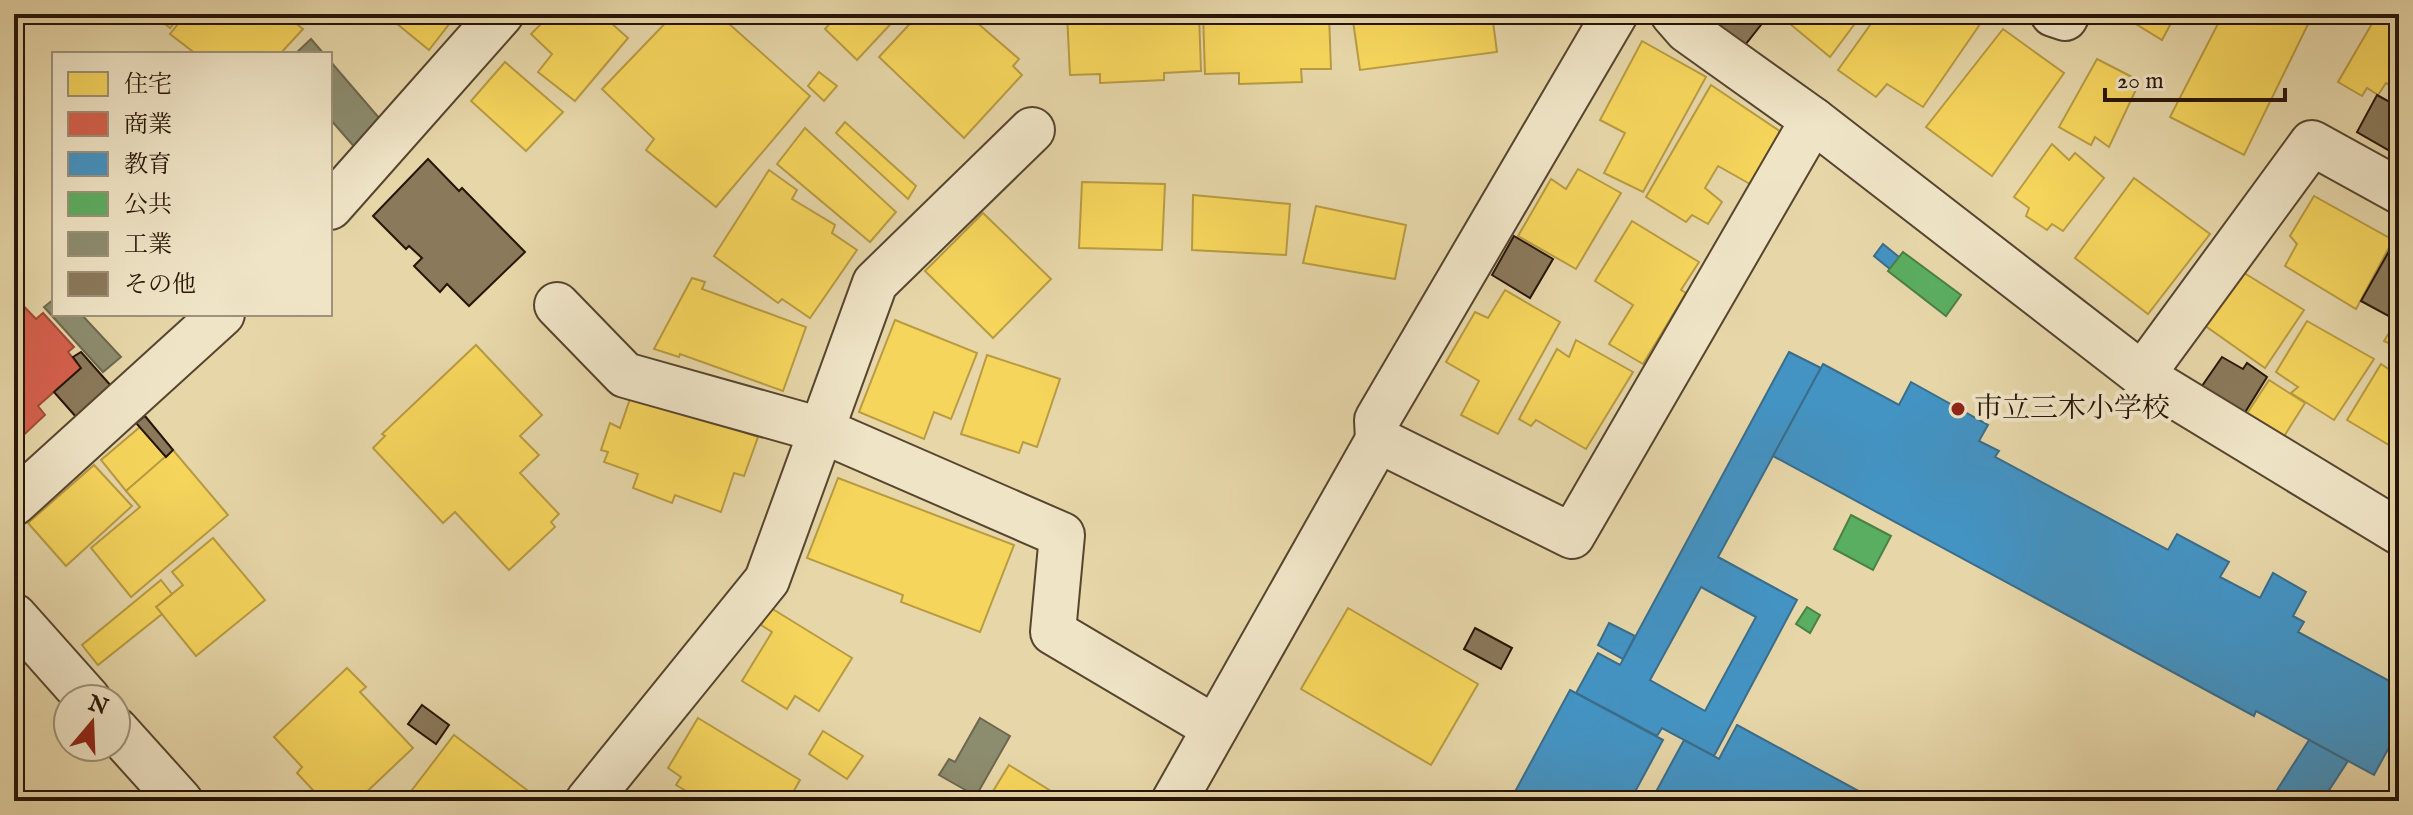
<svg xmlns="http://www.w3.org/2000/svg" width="2413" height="815" viewBox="0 0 2413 815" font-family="'IM FELL English','Noto Serif JP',serif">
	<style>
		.homes { fill: #f6d55c; stroke: #b89b42; stroke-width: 2 }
		.shops { fill: #d6604d; stroke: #a24a38; stroke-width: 2 }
		.schools { fill: #4393c3; stroke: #3b6d8b; stroke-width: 2; fill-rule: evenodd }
		.public { fill: #5aae61; stroke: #4b8046; stroke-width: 2 }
		.industry { fill: #8c8c6e; stroke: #6e684f; stroke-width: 2 }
		.building { fill: #8a795b; stroke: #271507; stroke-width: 2 }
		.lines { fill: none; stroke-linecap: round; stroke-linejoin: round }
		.minor-casing { stroke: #57452f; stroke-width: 48 }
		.minor { stroke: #efe4c6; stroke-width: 44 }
		.poi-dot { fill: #8f2418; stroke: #efe4c6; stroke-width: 3 }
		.labels { text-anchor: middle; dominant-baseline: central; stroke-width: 8; stroke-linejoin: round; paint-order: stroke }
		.poi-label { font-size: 28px; fill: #271507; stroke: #efe4c6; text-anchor: start }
	</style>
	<rect width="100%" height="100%" fill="#e6d6a8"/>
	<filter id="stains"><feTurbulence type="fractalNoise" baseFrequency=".0025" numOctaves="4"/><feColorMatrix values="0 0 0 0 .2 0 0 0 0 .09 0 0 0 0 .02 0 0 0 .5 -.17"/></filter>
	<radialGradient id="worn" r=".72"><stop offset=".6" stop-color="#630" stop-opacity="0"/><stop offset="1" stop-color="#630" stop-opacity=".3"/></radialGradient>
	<g class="homes">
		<polygon points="153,14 181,14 170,28"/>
		<polygon points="186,14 284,14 303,29 280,54 196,54 170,34"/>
		<polygon points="385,14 457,14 429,50"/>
		<polygon points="551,14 601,14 628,38 575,101 538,72 552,54 531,34"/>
		<polygon points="674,14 718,14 810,96 716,207 646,150 654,139 602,89"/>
		<polygon points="822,14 900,14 857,60 825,29 831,22"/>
		<polygon points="919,14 967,14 1019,59 1013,66 1022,75 964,138 879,57"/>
		<polygon points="1067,14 1199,14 1201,71 1164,73 1164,80 1100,83 1100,74 1070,75"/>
		<polygon points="1203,14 1329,14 1331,69 1301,69 1302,82 1239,84 1239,73 1205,74"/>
		<polygon points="1352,14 1492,14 1497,52 1360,70"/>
		<polygon points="1778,14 1862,14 1830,57"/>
		<polygon points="1878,14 1987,14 1923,107 1887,84 1876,97 1838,70"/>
		<polygon points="2139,14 2176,14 2162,40 2136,24"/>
		<polygon points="2223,14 2313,14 2244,155 2170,117"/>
		<polygon points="2377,15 2399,28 2399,90 2386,83 2378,95 2367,88 2362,96 2338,82"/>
		<polygon points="2003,29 2064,73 1992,176 1926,127"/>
		<polygon points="1642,41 1706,77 1643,192 1604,173 1625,133 1600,120"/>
		<polygon points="2097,59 2140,81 2109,147 2095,137 2091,145 2059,127"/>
		<polygon points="505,62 563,112 526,151 471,101"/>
		<polygon points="819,72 837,86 824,101 808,86"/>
		<polygon points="1711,85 1781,132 1750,184 1718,166 1705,188 1722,202 1708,224 1692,215 1686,222 1646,197"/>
		<polygon points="845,122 916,186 908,199 836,133"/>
		<polygon points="805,128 896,212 870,242 777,164"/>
		<polygon points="2052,144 2069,160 2075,153 2104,178 2063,231 2052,224 2047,230 2026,216 2029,208 2014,197"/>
		<polygon points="1578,169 1621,193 1576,269 1518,236 1551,179 1566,189"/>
		<polygon points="769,170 797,190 792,199 835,225 832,233 857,250 810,318 782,299 778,303 714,256"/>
		<polygon points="2134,178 2210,234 2148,314 2075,258"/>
		<polygon points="1082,182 1165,184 1162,250 1079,248"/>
		<polygon points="1193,195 1290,204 1286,255 1192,250"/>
		<polygon points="2314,196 2393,240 2356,309 2285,266 2297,244 2290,236"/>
		<polygon points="1316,206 1406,225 1395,279 1303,263"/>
		<polygon points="983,213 1051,279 993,338 925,271"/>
		<polygon points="1632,221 1699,262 1681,290 1686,293 1643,364 1609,344 1633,305 1595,281"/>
		<polygon points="2241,271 2304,310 2265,368 2204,325"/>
		<polygon points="692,278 705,282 702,289 806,327 783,391 680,354 679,357 654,349"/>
		<polygon points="1505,290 1560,322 1498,434 1461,415 1479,381 1446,362 1475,312 1488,318"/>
		<polygon points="2399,317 2399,348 2384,341"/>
		<polygon points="895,320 977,353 951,419 934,412 924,439 859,412"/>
		<polygon points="2307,321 2374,359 2334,420 2291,393 2298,387 2276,372"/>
		<polygon points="1576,340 1633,372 1586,449 1536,420 1531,426 1519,419 1557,349 1569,357"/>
		<polygon points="476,345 542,415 520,436 539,455 520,473 559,514 551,522 555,527 509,570 455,512 443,523 373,448 385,436 382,434"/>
		<polygon points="987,355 1060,379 1037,447 1023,442 1019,453 961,434"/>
		<polygon points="2381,364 2399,376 2399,451 2347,420"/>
		<polygon points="2269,380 2305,403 2283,438 2246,415"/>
		<polygon points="632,393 758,437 744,476 734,473 721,512 675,495 672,503 633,488 638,474 604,462 608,452 601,450 610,423 620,428"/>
		<polygon points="140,427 166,457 126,491 101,460"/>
		<polygon points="173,450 228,515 131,597 91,548 140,507 126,491"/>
		<polygon points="94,465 132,506 66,566 28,523"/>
		<polygon points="838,478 1014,545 980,632 901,602 903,595 807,558"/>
		<polygon points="213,538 265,600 196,656 156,607 183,585 172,572"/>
		<polygon points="161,580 172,594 156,607 162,614 98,665 82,645"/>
		<polygon points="771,608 852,658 819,711 795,696 787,709 742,681 772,632 761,625"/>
		<polygon points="1348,608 1478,684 1431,765 1301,689"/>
		<polygon points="347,668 366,687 360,692 413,748 357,801 323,801 297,773 302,767 274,737"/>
		<polygon points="698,718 800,780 788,801 776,794 772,801 703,801 676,785 681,777 668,768"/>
		<polygon points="823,731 863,756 847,779 809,754"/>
		<polygon points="454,735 539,799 538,801 427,801 412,790"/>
		<polygon points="1009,765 1067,801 987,801"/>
	</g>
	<polygon class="shops" points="14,296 36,319 43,313 74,347 68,352 81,368 38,406 45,415 14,444"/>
	<g class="schools">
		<polygon points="1883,244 1899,257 1890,269 1874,256"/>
		<path d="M1789 352 1821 368 1718 557 1797 600 1714 756 1662 728 1657 736 1576 693 1598 653 1620 665ZM1701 587 1756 617 1705 711 1650 680Z"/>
		<polygon points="1823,364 1899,405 1911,382 1988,425 1979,441 1999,451 1995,457 2168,550 2177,534 2229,562 2220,577 2260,598 2273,573 2306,592 2293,616 2304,622 2298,632 2399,686 2399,729 2374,775 2256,711 2254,716 1773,456"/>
		<polygon points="1609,623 1635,636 1623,659 1598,645"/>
		<polygon points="1570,690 1663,740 1630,801 1510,801"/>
		<polygon points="1737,725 1877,801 1651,801 1684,740 1719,759"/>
		<polygon points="2309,740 2348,761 2322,801 2270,801"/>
		<polygon points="2329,790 2349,801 2322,801"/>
	</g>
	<g class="public">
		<polygon points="1903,252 1961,295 1946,316 1888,271"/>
		<polygon points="1851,515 1891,536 1873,570 1834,549"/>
		<polygon points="1807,607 1820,615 1810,633 1796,624"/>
	</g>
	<g class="industry">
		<polygon points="311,39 324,54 295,54"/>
		<polygon points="330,61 386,126 358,151 330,119"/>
		<polygon points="54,299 54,314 81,314 121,357 103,372 44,307"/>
		<polygon points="980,718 1010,736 976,796 939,775 949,759 955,762"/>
	</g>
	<g class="building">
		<polygon points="1715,14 1765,14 1768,16 1745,45 1711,19"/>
		<polygon points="2377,95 2399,107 2399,151 2397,155 2357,132"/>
		<polygon points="428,159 459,191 462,188 525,252 469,306 447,284 440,292 414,266 422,258 409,246 406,249 373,216"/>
		<polygon points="1514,236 1553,259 1530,298 1492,275"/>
		<polygon points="2397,237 2399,310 2394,319 2361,301"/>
		<polygon points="81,352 112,387 77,418 54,392 81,368 73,357"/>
		<polygon points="2222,357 2243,369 2247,363 2267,377 2244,414 2202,386"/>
		<polygon points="145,416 173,450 166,457 136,423"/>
		<polygon points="1475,628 1512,648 1501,669 1464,649"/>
		<polygon points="422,705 449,725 436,744 408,724"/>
	</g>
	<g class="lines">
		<defs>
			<g id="minor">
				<polyline points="1615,14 1377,420 1378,440 1572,536 1813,120"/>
				<polyline points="1673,14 1687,30 1813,120 2149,380 2399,532"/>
				<polyline points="2053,14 2065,18 2067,14"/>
				<polyline points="330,207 501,14"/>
				<polyline points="557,305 625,375 821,430 1062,535 1053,632 1215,728"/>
				<polyline points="2142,375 2312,143 2399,191"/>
				<polyline points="14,503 222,314"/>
				<polyline points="14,616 88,699"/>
				<polyline points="116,730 180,801"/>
				<polyline points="588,801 767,580 875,283 1032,130"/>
				<polyline points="1174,801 1378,440"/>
			</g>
		</defs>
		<use href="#minor" class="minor-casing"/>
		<use href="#minor" class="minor"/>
	</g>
	<circle class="poi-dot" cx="1958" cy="409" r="8"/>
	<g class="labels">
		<g class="poi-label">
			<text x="1974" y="409">市立三木小学校</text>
		</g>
	</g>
	<rect width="2413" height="815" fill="none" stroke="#e6d6a8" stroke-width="48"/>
	<rect x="16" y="16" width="2381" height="783" fill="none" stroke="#271507" stroke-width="4"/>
	<rect x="24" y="24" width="2365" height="767" fill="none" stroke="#271507" stroke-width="2"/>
	<rect x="52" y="52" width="280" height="264" fill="#efe4c6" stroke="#9f917a" stroke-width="2"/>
	<rect x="68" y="72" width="40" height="24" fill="#f6d55c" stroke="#9f917a" stroke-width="2"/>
	<text x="124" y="92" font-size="24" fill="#271507">住宅</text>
	<rect x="68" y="112" width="40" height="24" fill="#d6604d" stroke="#9f917a" stroke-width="2"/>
	<text x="124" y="132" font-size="24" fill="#271507">商業</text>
	<rect x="68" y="152" width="40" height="24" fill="#4393c3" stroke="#9f917a" stroke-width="2"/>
	<text x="124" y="172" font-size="24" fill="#271507">教育</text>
	<rect x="68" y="192" width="40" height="24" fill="#5aae61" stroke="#9f917a" stroke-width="2"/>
	<text x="124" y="212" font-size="24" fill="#271507">公共</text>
	<rect x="68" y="232" width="40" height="24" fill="#8c8c6e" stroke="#9f917a" stroke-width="2"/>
	<text x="124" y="252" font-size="24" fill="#271507">工業</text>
	<rect x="68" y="272" width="40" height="24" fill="#8a795b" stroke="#9f917a" stroke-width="2"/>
	<text x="124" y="292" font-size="24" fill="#271507">その他</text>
	<g transform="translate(92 723) rotate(19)"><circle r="38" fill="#efe4c6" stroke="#9f917a" stroke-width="2"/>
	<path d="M0-6L14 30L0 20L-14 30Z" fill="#8f2418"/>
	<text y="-12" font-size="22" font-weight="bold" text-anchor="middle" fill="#271507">N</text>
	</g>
	<path d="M2105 88v12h180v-12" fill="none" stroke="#271507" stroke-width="4"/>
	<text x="2117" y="88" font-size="24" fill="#271507" stroke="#efe4c6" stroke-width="6" paint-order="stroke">20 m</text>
	<rect width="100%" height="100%" filter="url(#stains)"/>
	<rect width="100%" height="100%" fill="url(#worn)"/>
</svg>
